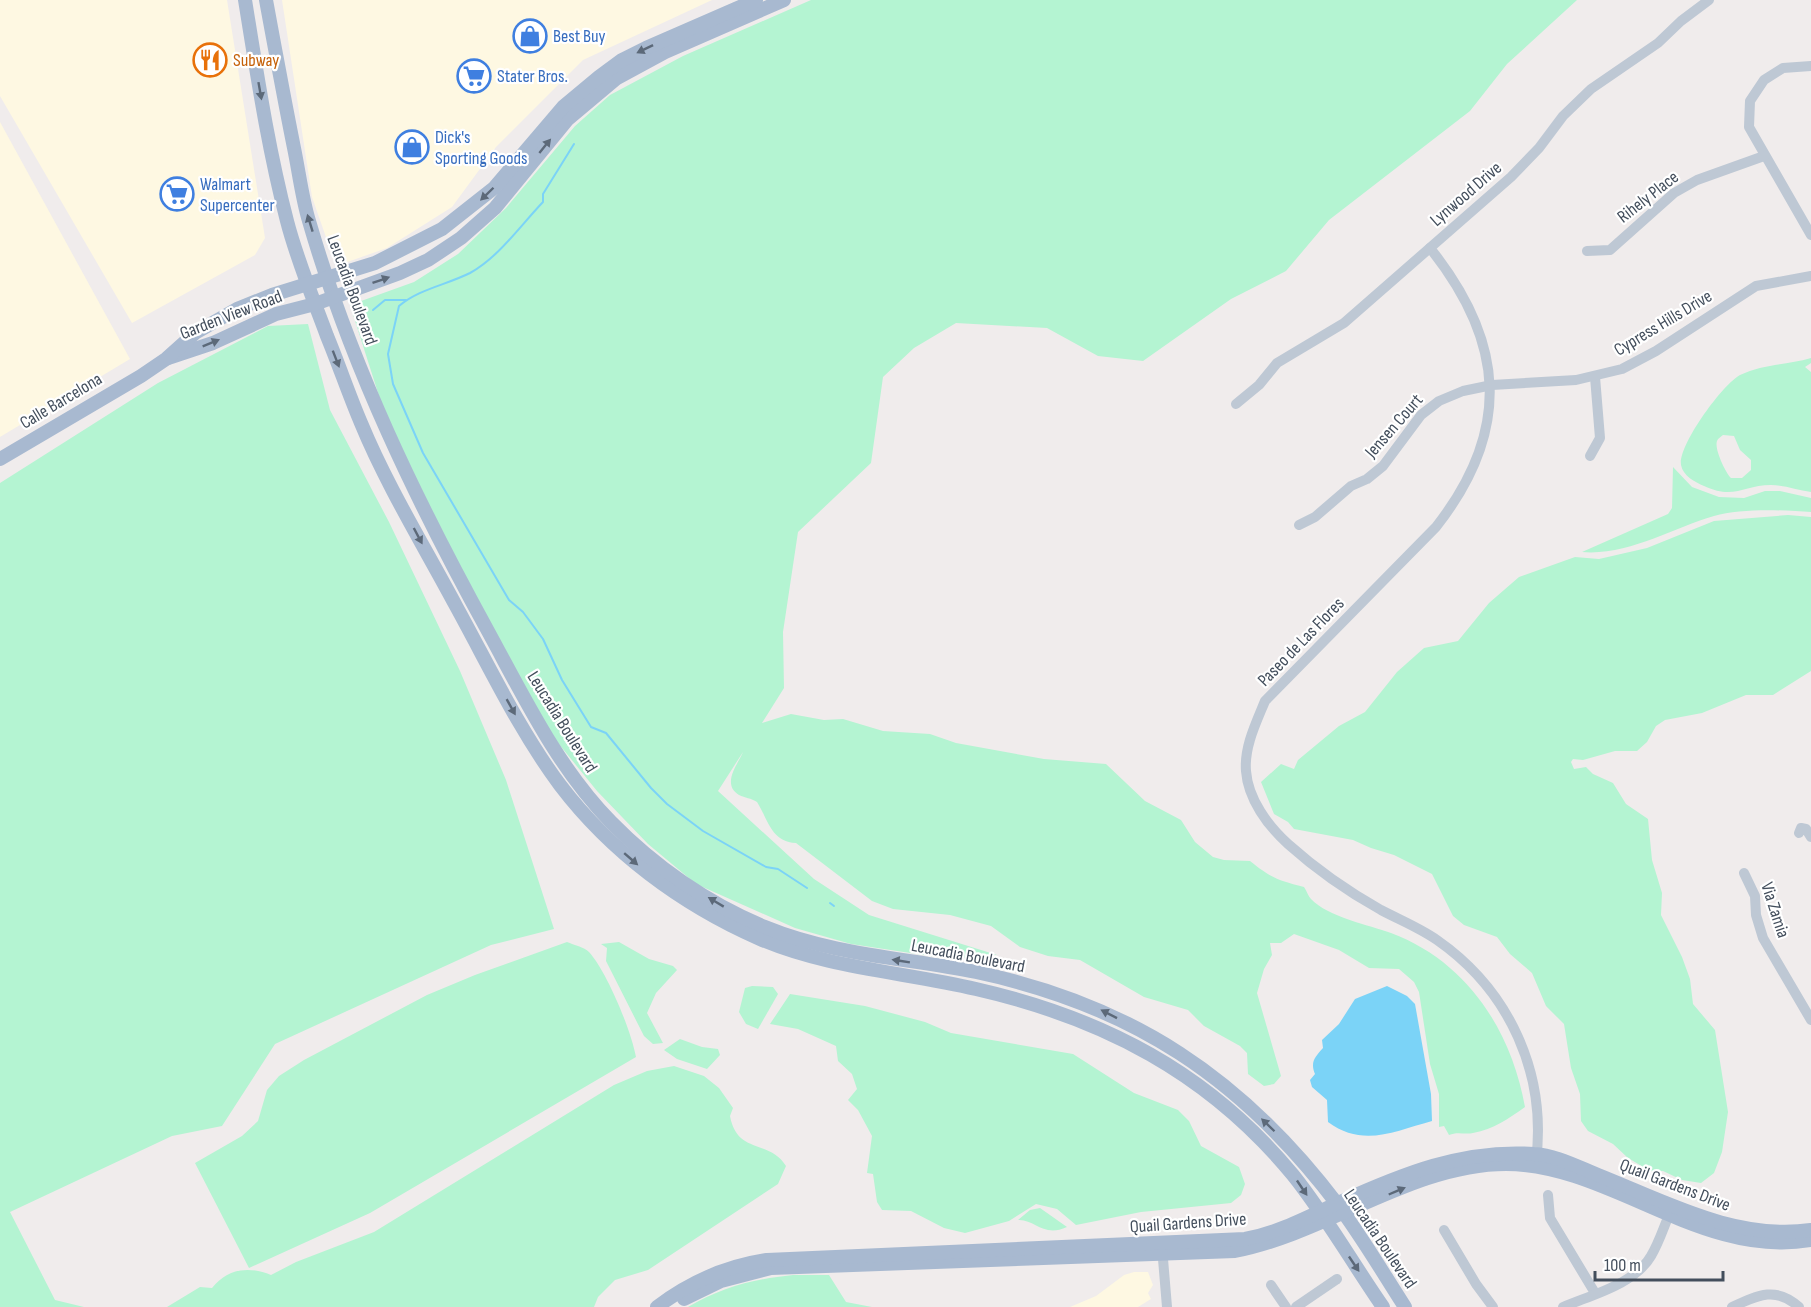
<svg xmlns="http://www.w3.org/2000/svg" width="1811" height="1307" viewBox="0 0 1811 1307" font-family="'Sofia Sans Condensed',sans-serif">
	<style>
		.commercial { fill: #fef8e2 }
		.green { fill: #b4f4d2; fill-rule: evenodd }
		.water { fill: #7bd3f7 }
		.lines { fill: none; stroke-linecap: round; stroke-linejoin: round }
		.stream { stroke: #7bd3f7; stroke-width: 2 }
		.minor { stroke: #bec8d4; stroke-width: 10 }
		.major { stroke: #a8b9d0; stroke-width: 14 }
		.oneway { fill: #5c6979 }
		.labels { text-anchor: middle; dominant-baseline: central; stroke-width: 4.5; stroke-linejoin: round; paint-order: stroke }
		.shop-label { font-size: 18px; fill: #366cbe; stroke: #fff; text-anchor: start }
		.food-label { font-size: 18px; fill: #c56008; stroke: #fff; text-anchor: start }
		.street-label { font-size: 18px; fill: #434e5c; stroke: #fff }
	</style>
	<rect width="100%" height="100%" fill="#f0ecec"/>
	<g class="commercial">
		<polygon points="0,0 227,0 265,238 255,255 132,323 0,96"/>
		<polygon points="282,0 712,0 583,60 496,147 452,207 387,248 336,266 312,197"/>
		<polygon points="0,122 130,359 0,437"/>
		<polygon points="1134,1272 1148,1272 1153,1285 1148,1293 1151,1299 1138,1307 1070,1307 1096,1296 1124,1275"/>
	</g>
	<g class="green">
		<path d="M811 0H1577L1507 64 1470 111 1329 220 1286 271 1231 299 1143 361 1098 356 1047 328 956 323 914 348 883 377 871 463 798 532 783 632 784 688 762 723 791 714 824 720 843 719 883 731 930 734 956 743 1044 759 1106 764 1145 801 1181 820 1195 842 1213 857 1224 860 1250 861C1271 878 1278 880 1304 887 1307 891 1308 896 1311 899 1328 917 1369 925 1391 933 1466 961 1511 1029 1525 1107 1508 1119 1494 1129 1473 1133 1465 1135 1458 1131 1449 1135L1444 1126 1439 1127V1094L1430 1064 1419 992 1414 982 1399 969 1369 968 1339 950 1294 934 1281 943H1270L1272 955 1264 969 1257 993 1281 1076 1274 1084 1264 1086 1248 1074 1247 1053 1240 1046 1204 1026 1188 1010 1144 997 1080 960 1048 956 1020 947 991 926 950 915 893 909 872 901 796 843C771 842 768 819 757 802 751 798 745 798 739 795 721 784 738 764 743 752L718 791 814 879 869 915 997 955 950 959 851 944 795 928 696 884 648 844 597 791 554 738 459 569 387 421 350 305 414 282 458 254 506 208 575 126 610 95 683 56Z"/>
		<polygon points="308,324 330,410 389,522 460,671 506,780 554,929 491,945 275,1044 222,1126 172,1136 10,1212 55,1300 84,1307 0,1307 0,483 158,383 268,326"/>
		<path d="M1811 358V363L1805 367 1811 372V492C1797 490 1785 485 1771 485 1744 485 1734 500 1704 486 1695 482 1683 476 1681 465 1678 445 1723 384 1740 375 1763 364 1787 365 1811 358ZM1723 435 1734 436 1740 450 1751 460V470L1742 478H1731C1726 473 1714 449 1717 441 1718 438 1721 437 1723 435Z"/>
		<path d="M1673 467 1692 487 1719 497 1744 498 1765 491H1780L1811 498V512C1783 510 1741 508 1714 516 1672 528 1628 556 1582 552L1668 514 1672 508Z"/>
		<polygon points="1788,515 1811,517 1811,671 1773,695 1746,695 1702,713 1665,720 1656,726 1647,742 1637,751 1615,751 1583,760 1573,759 1571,762 1574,769 1586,767 1593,774 1613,783 1626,804 1648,819 1652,860 1662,893 1661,915 1682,957 1690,979 1693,1004 1715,1030 1728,1112 1722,1152 1714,1173 1701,1183 1682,1180 1663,1171 1650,1171 1628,1158 1613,1144 1588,1131 1581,1121 1580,1094 1571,1068 1564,1024 1546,1006 1532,973 1510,954 1497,937 1464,925 1453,916 1432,874 1394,855 1371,848 1353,840 1294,829 1288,822 1274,814 1261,782 1281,764 1294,769 1298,760 1339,726 1365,712 1397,672 1424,648 1458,641 1489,603 1519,577 1575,557 1599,559 1647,548 1714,521"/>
		<path d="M567 942C574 945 584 947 589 952 607 972 631 1030 636 1057L370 1213 249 1268 195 1163 242 1136 258 1121 267 1090 279 1076 304 1060 427 995 475 975Z"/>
		<polygon points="619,942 649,959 673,966 677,970 656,993 647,1013 663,1043 653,1044 644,1036 606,961 607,948 601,944"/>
		<polygon points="752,986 773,987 778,994 758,1029 746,1024 739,1012 745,988"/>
		<polygon points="790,994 865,1006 925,1022 951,1033 1073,1054 1134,1093 1178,1110 1189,1121 1201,1146 1239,1167 1245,1184 1241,1195 1231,1203 1141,1212 1076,1225 1057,1209 1036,1204 1009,1221 965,1233 944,1228 911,1211 882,1210 877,1202 873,1174 867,1173 872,1136 858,1110 848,1100 857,1089 852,1074 838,1061 836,1046 798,1029 770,1024"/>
		<polygon points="680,1039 702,1047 718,1049 720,1055 707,1069 677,1059 664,1050"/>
		<path d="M674 1066 704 1076 719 1088 733 1108 730 1116C737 1155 770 1139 786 1166L778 1184 648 1270 615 1280 598 1297 594 1307H167L200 1287 212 1288C228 1268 249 1266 271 1275L296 1262 374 1232 614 1085 647 1071Z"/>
		<path d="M1040 1208 1067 1227C1043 1238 1035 1219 1018 1220L1030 1210Z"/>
		<path d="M793 1275H829L846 1302 872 1307H688C722 1287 754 1279 793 1275Z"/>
	</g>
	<path class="water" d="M1387 986 1407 996 1415 1004 1431 1094 1432 1121C1395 1131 1363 1148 1328 1122L1327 1100 1312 1087 1310 1080 1315 1074C1310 1062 1315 1057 1323 1048L1322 1040 1339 1024 1355 999Z"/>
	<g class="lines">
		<g class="stream">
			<path d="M574 144 543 194V202C520 226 499 257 470 273 446 285 419 289 399 306L388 354 393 384 423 453 509 600 523 612 543 639 562 680 591 727 606 733 651 788 667 804 703 831 766 867 778 869 807 888"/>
			<polyline points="373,310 385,300 406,300"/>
			<polyline points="830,903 834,906"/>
		</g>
		<g class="minor">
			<polyline points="1811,66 1783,68 1764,80 1750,101 1749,127 1811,235"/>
			<path d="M1430 248C1505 342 1512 430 1436 527L1265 701C1256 723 1244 747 1246 771 1248 799 1268 826 1288 844 1317 870 1347 891 1381 910 1400 920 1420 928 1437 940 1510 991 1547 1074 1536 1161"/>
			<polyline points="1587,251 1610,250 1674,193 1697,180 1764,156"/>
			<polyline points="1236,404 1259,385 1277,363 1344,323 1511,177 1539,148 1563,116 1591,89 1658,43 1681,21 1709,0"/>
			<polyline points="1590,456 1600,438 1595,377"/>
			<polyline points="1299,525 1315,517 1351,486 1367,479 1383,466 1421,415 1439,401 1463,391 1492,385 1576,380 1622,369 1656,351 1756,286 1811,276"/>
			<polyline points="1799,833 1801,828 1806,829 1811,837"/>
			<polyline points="1744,873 1755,896 1756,915 1763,938 1811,1020"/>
			<polyline points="1548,1195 1550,1218 1595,1293"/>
			<polyline points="1444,1230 1476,1284 1493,1307"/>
			<polyline points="1162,1247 1167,1307"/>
			<polyline points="1271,1285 1286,1307"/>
			<polyline points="1296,1307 1337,1279"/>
			<path d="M1563 1307C1591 1295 1635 1284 1651 1256 1660 1241 1665 1223 1672 1208"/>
			<path d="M1732 1307C1758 1295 1776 1286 1799 1307"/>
		</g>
		<g class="major">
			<path d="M245 0C257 74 268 148 287 221 297 260 313 298 327 336 339 365 349 395 361 423 387 486 424 546 456 606 489 666 519 730 560 785 611 852 681 904 758 938 826 968 904 972 976 989 1103 1018 1209 1073 1293 1175 1326 1216 1353 1264 1383 1307"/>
			<path d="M266 0C275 49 284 98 294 148 299 172 302 198 309 221 351 366 417 502 489 633 525 699 558 768 611 822 654 866 708 904 765 927 833 955 906 958 976 972 1132 1005 1242 1078 1338 1205 1362 1237 1383 1273 1405 1307"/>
			<polyline points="168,358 213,343 276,314 315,304 400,273 428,260 461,238 495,208 567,120 617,78 665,52 784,0"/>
			<polyline points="0,459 141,376 166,359 195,333 237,309 272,295 375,263 442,229 494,188 563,107 599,77 622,60 646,48 756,0"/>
			<path d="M684 1299 721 1281 771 1268 1235 1251C1327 1233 1413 1164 1506 1164 1610 1164 1701 1259 1811 1240"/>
			<path d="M657 1307C690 1282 726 1266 767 1260L1245 1239C1278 1233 1308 1217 1338 1203 1402 1174 1463 1149 1534 1154 1555 1155 1578 1167 1598 1175 1666 1202 1736 1241 1811 1230"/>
		</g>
	</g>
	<defs><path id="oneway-solid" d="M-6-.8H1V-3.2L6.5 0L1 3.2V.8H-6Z" transform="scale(1.5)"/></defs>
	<g class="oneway">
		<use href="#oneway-solid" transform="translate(645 49) rotate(154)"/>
		<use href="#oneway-solid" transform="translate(260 91) rotate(80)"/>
		<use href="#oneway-solid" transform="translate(545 146) rotate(-51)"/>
		<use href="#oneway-solid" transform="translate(487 194) rotate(136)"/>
		<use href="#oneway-solid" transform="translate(310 223) rotate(-107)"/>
		<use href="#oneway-solid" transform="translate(381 280) rotate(-19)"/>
		<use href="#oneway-solid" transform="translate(211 343) rotate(-22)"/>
		<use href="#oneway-solid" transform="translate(336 359) rotate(69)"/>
		<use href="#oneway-solid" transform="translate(418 536) rotate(62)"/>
		<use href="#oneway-solid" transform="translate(511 707) rotate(61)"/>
		<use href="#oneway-solid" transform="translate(631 859) rotate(41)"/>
		<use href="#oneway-solid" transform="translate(716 902) rotate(-149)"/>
		<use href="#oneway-solid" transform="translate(901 961) rotate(-171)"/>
		<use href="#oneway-solid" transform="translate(1109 1014) rotate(-153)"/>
		<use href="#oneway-solid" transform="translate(1268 1125) rotate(-136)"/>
		<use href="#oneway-solid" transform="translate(1302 1188) rotate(56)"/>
		<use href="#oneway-solid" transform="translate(1397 1191) rotate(-23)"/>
		<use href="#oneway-solid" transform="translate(1354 1264) rotate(56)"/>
	</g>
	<defs>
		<symbol id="shop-ring" viewBox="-11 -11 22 22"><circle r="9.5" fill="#fff" stroke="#3f7fe0" stroke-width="1.5"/><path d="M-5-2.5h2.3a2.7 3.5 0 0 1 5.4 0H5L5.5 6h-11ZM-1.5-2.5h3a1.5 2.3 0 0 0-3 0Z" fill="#3f7fe0"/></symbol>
		<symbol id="restaurant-ring" viewBox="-11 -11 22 22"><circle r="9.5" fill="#fff" stroke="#e8710a" stroke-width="1.5"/><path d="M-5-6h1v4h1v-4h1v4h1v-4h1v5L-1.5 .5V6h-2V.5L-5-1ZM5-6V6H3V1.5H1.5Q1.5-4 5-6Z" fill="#e8710a"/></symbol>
		<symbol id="supermarket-ring" viewBox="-11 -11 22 22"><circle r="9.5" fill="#fff" stroke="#3f7fe0" stroke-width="1.5"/><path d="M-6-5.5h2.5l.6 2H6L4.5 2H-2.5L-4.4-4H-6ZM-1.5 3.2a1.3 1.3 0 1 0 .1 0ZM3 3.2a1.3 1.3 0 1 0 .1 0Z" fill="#3f7fe0"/></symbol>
	</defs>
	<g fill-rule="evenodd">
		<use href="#shop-ring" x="511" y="17" width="38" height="38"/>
		<use href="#restaurant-ring" x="191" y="41" width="38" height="38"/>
		<use href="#supermarket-ring" x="455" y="57" width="38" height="38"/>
		<use href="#shop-ring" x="393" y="128" width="38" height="38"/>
		<use href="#supermarket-ring" x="158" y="175" width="38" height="38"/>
	</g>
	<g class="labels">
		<g class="shop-label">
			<text x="553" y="36">Best Buy</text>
			<text x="497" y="76">Stater Bros.</text>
			<text x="435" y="137">Dick's<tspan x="435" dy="21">Sporting Goods</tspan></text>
			<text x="200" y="184">Walmart<tspan x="200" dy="21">Supercenter</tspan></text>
		</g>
		<g class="food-label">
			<text x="233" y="60">Subway</text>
		</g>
		<g class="street-label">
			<text transform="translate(1466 194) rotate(-41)">Lynwood Drive</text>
			<text transform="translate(1648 197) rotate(-38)">Rihely Place</text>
			<text transform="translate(352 290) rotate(70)">Leucadia Boulevard</text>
			<text transform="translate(231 315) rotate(-21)">Garden View Road</text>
			<text transform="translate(1663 323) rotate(-31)">Cypress Hills Drive</text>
			<text transform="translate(61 401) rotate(-31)">Calle Barcelona</text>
			<text transform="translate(1394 426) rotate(-49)">Jensen Court</text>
			<text transform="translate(1301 642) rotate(-46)">Paseo de Las Flores</text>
			<text transform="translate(562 722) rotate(58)">Leucadia Boulevard</text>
			<text transform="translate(1775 910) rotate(72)">Via Zamia</text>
			<text transform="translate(968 956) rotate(11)">Leucadia Boulevard</text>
			<text transform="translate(1675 1185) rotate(21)">Quail Gardens Drive</text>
			<text transform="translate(1188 1223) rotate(-4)">Quail Gardens Drive</text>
			<text transform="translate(1380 1239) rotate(56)">Leucadia Boulevard</text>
		</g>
	</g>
	<path d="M1595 1271v9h128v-9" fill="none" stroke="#434e5c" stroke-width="3"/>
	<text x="1604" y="1271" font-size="18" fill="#434e5c" stroke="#ffffff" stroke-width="4.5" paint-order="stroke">100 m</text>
</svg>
